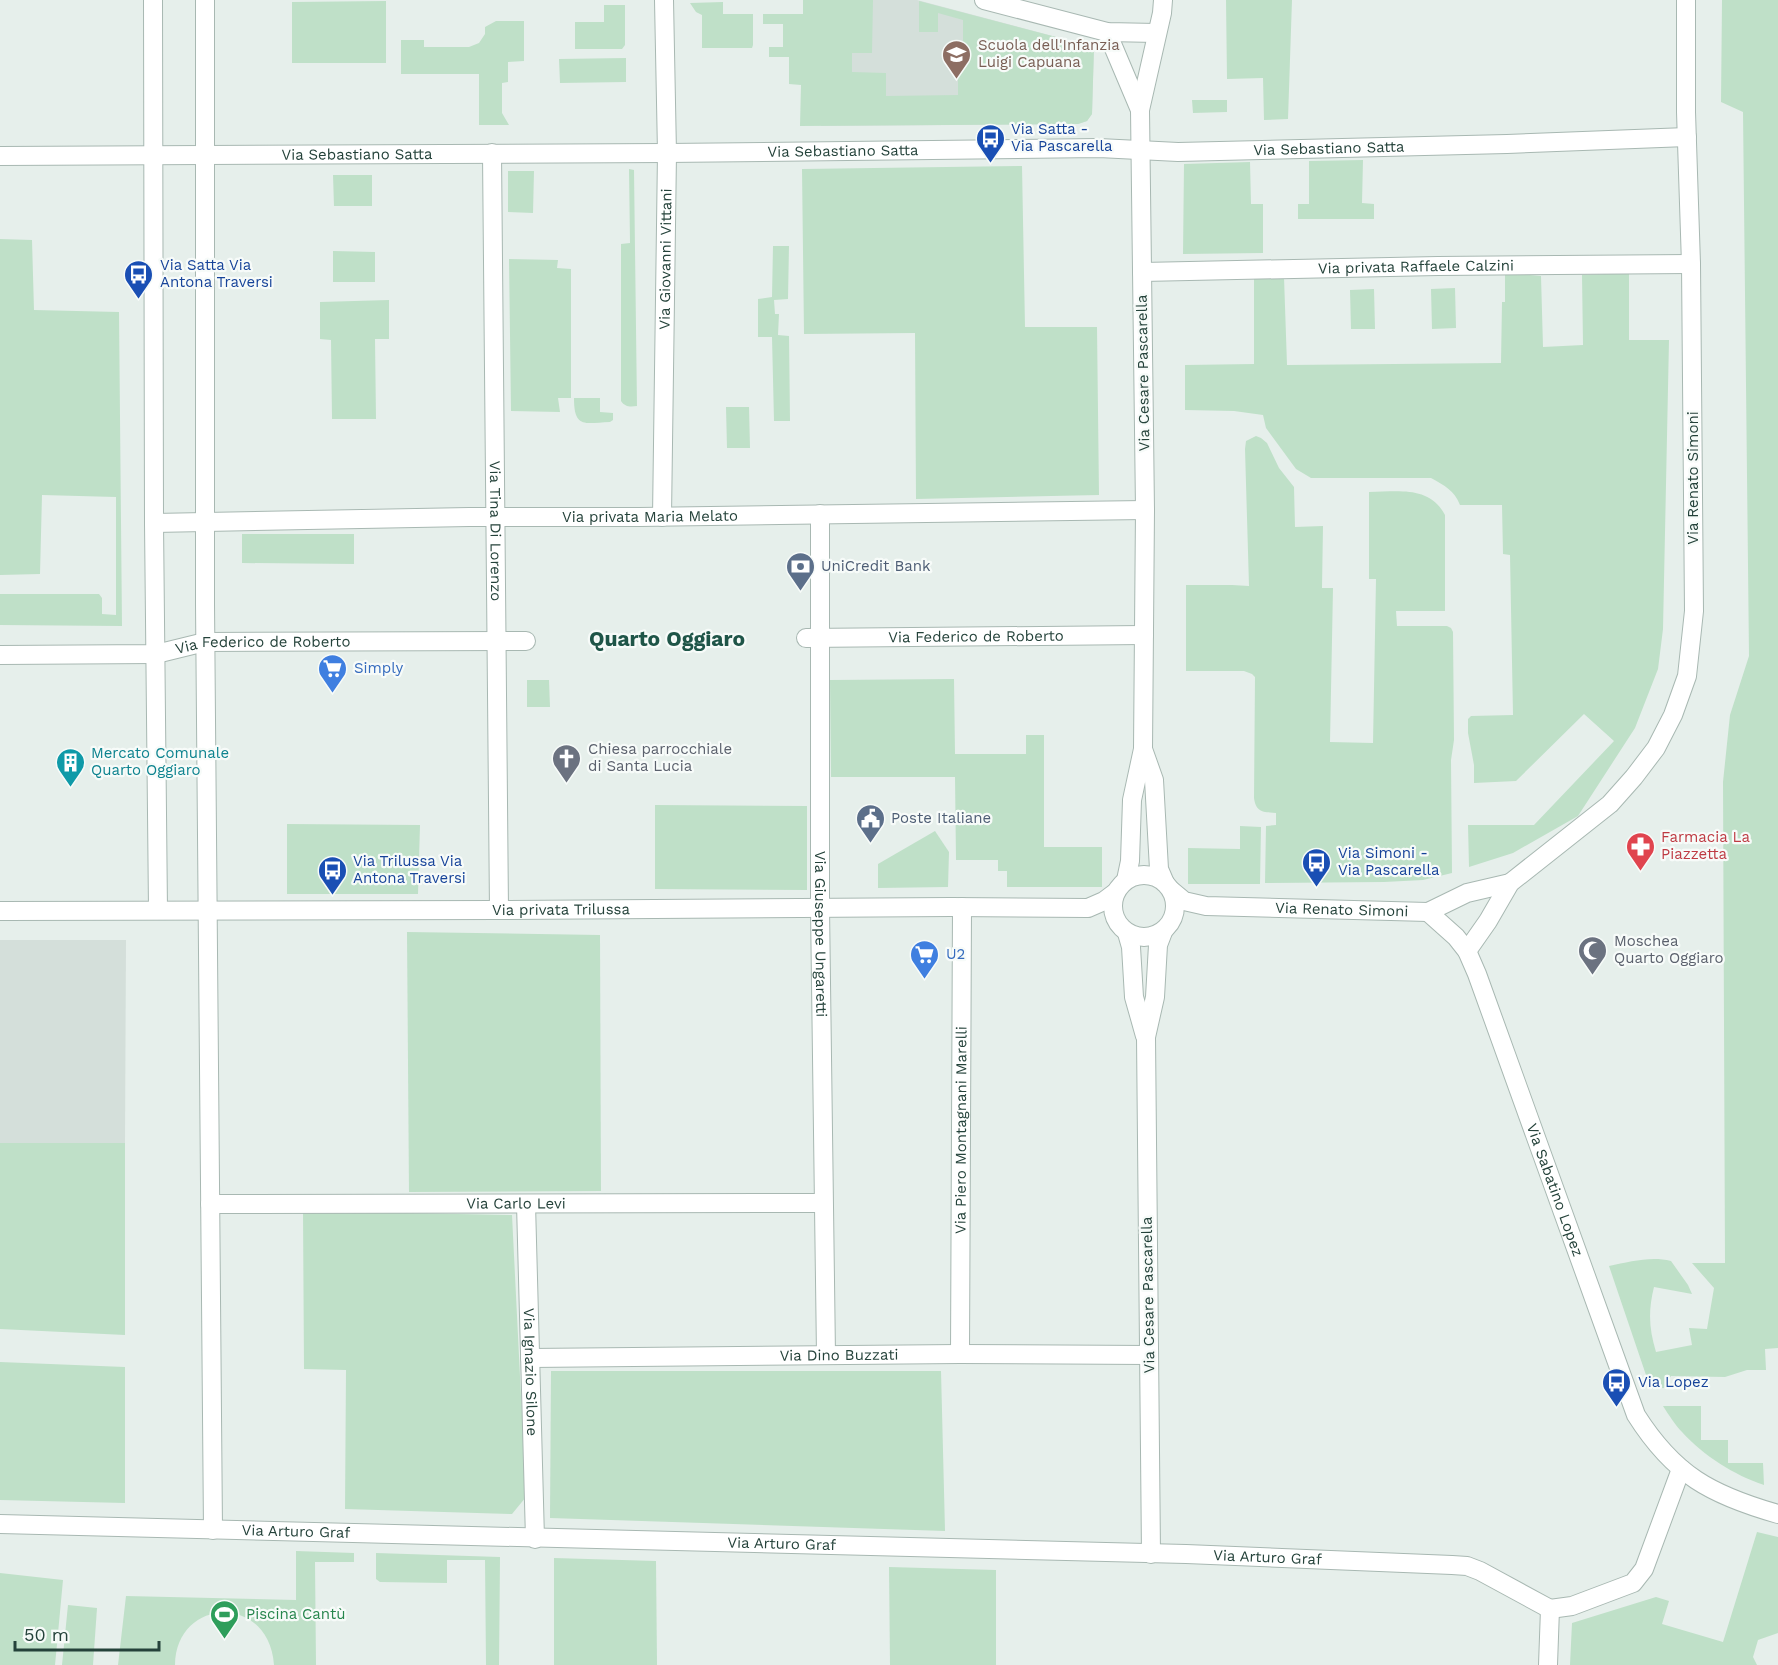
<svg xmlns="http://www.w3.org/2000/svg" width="1778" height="1665" viewBox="0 0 1778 1665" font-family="'Work Sans',sans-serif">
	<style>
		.built { fill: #d4dfda }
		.green { fill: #bfe0c8 }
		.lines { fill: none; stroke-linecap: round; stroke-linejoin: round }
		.minor-casing { stroke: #a8b8b2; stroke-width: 20 }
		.minor { stroke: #fff; stroke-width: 18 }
		.labels { text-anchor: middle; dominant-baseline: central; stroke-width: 4.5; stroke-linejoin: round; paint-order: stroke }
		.education-label { font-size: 15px; fill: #785e54; stroke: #f7fbf9; text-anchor: start }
		.transit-label { font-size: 15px; fill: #164399; stroke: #f7fbf9; text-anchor: start }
		.street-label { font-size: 15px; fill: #24423a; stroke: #f7fbf9 }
		.service-label { font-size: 15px; fill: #4e5e75; stroke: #f7fbf9; text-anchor: start }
		.shop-label { font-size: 15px; fill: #366cbe; stroke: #f7fbf9; text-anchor: start }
		.worship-label { font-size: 15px; fill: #5b616d; stroke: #f7fbf9; text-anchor: start }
		.culture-label { font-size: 15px; fill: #0d838f; stroke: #f7fbf9; text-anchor: start }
		.health-label { font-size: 15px; fill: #be3a42; stroke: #f7fbf9; text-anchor: start }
		.leisure-label { font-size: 15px; fill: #27864d; stroke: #f7fbf9; text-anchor: start }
		.district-label { font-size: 21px; font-weight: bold; fill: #1f5548; stroke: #f7fbf9 }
	</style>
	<rect width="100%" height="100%" fill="#e6efeb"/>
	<g class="built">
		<polygon points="821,0 917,0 1094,47 1092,114 1087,121 1078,124 821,126"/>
		<polygon points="0,940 126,940 125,1143 0,1143"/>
	</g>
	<g class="green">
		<polygon points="803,0 873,0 872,53 852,53 852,72 886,73 886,96 958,95 958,73 963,72 963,20 938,13 938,32 919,32 919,1 1094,47 1092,114 1087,121 1078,124 800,126 801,85 789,84 789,57 769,57 769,47 783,47 783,24 763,24 763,14 803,14"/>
		<polygon points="1226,0 1292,0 1288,119 1264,120 1263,78 1227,79"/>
		<path d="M1722 0H1778V1348L1765 1349 1766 1370H1747L1725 1377 1671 1376 1664 1388 1652 1389 1646 1375 1609 1266C1630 1262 1650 1256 1671 1261L1688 1285 1692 1294 1654 1287C1648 1311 1649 1329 1656 1352L1692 1345 1689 1328 1707 1329 1714 1288 1692 1263H1725L1723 782 1730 715 1749 656 1743 112 1721 102Z"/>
		<polygon points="386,1 386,63 292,63 292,2"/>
		<polygon points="723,2 723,14 753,14 753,45 752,48 702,48 702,15 696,12 690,3"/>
		<polygon points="604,5 625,5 625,45 622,49 575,49 575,22 604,22"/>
		<polygon points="496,21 524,21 524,61 508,62 508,82 502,83 502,113 509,125 479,125 479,74 401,74 401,40 424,40 424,47 469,47 479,43 485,34 485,27"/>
		<polygon points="626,58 626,82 560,83 559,59"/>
		<polygon points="1192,100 1227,100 1227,112 1193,113"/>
		<polygon points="1363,160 1362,203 1374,204 1374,219 1298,219 1298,204 1309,204 1309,161"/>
		<polygon points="1250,162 1251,204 1263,204 1263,253 1183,254 1184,164"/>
		<polygon points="1022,166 1025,327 1097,327 1099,495 916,499 915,333 804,334 802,169"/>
		<path d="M629 169 634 170 637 406C630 407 625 407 621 401V244L630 243Z"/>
		<polygon points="508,171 534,171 533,213 508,212"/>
		<polygon points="333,175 372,175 372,206 334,206"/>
		<polygon points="0,239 32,240 34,310 119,312 122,626 0,625 0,594 99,594 102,598 102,614 116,615 116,497 42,495 40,574 0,575"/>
		<polygon points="773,246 789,246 788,299 774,300 775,314 779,314 778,335 789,336 790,421 774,421 772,337 758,337 758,299 772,297"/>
		<polygon points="333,251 375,252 375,282 333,282"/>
		<polygon points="509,259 558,260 557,268 571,269 571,398 558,398 560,412 511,411"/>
		<path d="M1505 273 1541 276 1543 347 1583 345 1582 275 1629 273V340H1669L1663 629 1658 669 1635 728 1578 816 1513 853 1469 867 1468 825H1534L1614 741 1584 714 1516 781 1474 783V765L1468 733V719L1471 716 1513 715 1510 555 1503 554 1502 505H1460C1454 490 1445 486 1431 478H1311L1296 469 1266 428 1263 415 1234 411 1185 410V365L1254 364V278L1284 277 1287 365 1501 363 1502 302H1505Z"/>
		<polygon points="1455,288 1456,328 1432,329 1431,289"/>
		<polygon points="1374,289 1375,329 1351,329 1350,290"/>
		<polygon points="389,300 389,339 375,339 376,419 332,419 331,340 320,339 320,302"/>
		<path d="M574 398H600V412L613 413V420L610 422C585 423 574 429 574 398Z"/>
		<polygon points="726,407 749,407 750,448 727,448"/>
		<path d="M1256 436 1261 438 1267 443 1279 468 1294 487 1295 527 1323 526 1322 588H1333L1330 742 1373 743 1376 579H1369V492C1397 492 1429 485 1445 515V611H1396L1397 626H1447L1451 628 1453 632 1454 740 1451 760 1452 873 1423 880 1384 882 1265 883 1266 826 1276 825V813C1264 812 1256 813 1254 798L1255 677 1252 674 1244 671H1186V585H1232L1249 586 1245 449 1246 441Z"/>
		<polygon points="242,534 354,534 354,564 242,563"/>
		<polygon points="954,679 955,754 1026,754 1026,735 1044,735 1044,847 1102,847 1102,887 1007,887 1007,871 998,871 998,860 956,860 955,777 831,777 830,680"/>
		<polygon points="527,680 549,680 550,707 527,707"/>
		<polygon points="655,805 807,806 807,890 655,889"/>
		<polygon points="287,824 420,825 418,894 287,894"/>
		<polygon points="1240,826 1261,827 1260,884 1188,884 1188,848 1240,849"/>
		<polygon points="935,831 949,852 948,887 878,888 878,864"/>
		<polygon points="407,932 600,935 601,1191 409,1192"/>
		<polygon points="0,1143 125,1143 125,1335 0,1329"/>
		<polygon points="303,1211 512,1215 526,1497 512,1514 345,1509 346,1370 304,1369"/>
		<polygon points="0,1362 125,1367 125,1503 0,1500"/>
		<polygon points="551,1371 941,1371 945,1531 550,1518"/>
		<path d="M1663 1406H1701V1440H1728V1463H1763L1764 1485C1734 1475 1704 1456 1682 1432 1675 1425 1669 1415 1663 1406Z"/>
		<polygon points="1757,1532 1778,1537 1778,1633 1758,1640 1753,1657 1757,1665 1570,1665 1572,1623 1656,1597 1669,1601 1662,1624 1723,1642"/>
		<path d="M296 1551 354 1553V1562H315L316 1665H274C269 1593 176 1597 175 1665H118L126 1596 296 1600Z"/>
		<polygon points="376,1553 500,1557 499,1665 486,1665 485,1560 447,1560 447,1583 380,1582 376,1579"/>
		<polygon points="554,1558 656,1561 657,1665 554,1665"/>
		<polygon points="889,1567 996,1570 996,1665 890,1665"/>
		<polygon points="0,1573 63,1580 55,1665 0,1665"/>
		<polygon points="68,1605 97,1608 93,1665 62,1665"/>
	</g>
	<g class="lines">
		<defs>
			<g id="minor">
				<polyline points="153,0 154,523 158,910"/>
				<polyline points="205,0 205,604 213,1530"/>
				<polyline points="984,0 1107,32 1156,33"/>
				<polyline points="1107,32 1140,110"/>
				<path id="s1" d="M492 153 499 910"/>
				<path id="s2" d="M0 156 667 153 1099 148 1178 152 1507 144 1687 137"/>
				<path id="s3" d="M1142 272 1438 266 1691 264"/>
				<path id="s4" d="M820 514V908L826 1355"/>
				<path id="s5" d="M662 517 667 153 664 0"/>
				<path id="s6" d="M154 523 469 517H639L1145 510"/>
				<path id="s7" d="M806 638 1144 635"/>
				<path id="s8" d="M0 655 156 654 205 642 526 641"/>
				<polyline points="1143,749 1154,780 1159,869 1165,883"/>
				<circle cx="1144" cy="906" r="31"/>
				<polyline points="1126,880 1130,861 1132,800 1143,749 1145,510 1140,110 1162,13 1163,0"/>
				<path id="s9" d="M1172 891 1184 901 1206 906 1428 912 1467 893 1510 883"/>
				<path id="s10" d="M0 911 499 910 951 907 1088 908 1104 901 1116 892"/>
				<path id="s11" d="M1428 912 1456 937 1467 951 1477 974 1636 1415C1674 1475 1711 1495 1778 1514"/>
				<polyline points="1127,933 1131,947 1134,997 1145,1036"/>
				<polyline points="1467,951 1488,921 1510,883 1610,804 1634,777 1656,748 1673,715 1687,676 1694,611 1691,264 1686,112 1686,0"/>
				<path id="s12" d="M210 1204 823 1203"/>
				<path id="s13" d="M526 1204 535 1539"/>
				<path id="s14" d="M960 1354 962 907"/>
				<path id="s15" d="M530 1358 960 1354 1149 1355"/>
				<path id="s16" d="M0 1524 1186 1554 1452 1565 1467 1566 1480 1571 1550 1609"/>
				<polyline points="1151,1554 1146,1037 1155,997 1158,945 1163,932"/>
				<polyline points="1550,1609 1572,1606 1633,1583 1644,1569 1681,1469"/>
				<polyline points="1548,1665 1550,1609"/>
			</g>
		</defs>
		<use href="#minor" class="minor-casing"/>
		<use href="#minor" class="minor"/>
	</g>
	<defs>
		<symbol id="school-pin" viewBox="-11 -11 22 30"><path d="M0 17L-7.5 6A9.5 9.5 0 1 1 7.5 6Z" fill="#8d6e63" stroke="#f7fbf9"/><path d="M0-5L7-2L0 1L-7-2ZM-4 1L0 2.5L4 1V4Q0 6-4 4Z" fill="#fff"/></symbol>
		<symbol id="bus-pin" viewBox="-11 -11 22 30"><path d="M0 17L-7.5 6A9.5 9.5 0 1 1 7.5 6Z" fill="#1a4fb4" stroke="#f7fbf9"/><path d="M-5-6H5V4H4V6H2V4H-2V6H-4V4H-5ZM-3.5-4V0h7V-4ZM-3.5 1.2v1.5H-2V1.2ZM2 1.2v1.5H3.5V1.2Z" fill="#fff"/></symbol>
		<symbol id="bank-pin" viewBox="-11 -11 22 30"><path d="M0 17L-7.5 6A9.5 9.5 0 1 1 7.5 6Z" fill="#5c6f8a" stroke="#f7fbf9"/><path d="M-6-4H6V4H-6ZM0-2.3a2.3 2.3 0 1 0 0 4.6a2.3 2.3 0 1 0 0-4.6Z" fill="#fff"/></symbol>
		<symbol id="supermarket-pin" viewBox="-11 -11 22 30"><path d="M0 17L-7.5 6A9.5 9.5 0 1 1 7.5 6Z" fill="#3f7fe0" stroke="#f7fbf9"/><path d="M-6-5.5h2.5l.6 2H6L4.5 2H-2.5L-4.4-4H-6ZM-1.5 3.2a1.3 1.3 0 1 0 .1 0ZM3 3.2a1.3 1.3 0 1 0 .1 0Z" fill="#fff"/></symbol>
		<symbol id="church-pin" viewBox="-11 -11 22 30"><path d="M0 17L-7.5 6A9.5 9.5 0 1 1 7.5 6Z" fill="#6b7280" stroke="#f7fbf9"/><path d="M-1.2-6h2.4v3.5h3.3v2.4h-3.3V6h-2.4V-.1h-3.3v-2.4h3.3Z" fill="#fff"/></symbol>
		<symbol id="building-pin" viewBox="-11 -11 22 30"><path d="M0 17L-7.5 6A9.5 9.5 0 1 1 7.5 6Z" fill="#0f9aa8" stroke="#f7fbf9"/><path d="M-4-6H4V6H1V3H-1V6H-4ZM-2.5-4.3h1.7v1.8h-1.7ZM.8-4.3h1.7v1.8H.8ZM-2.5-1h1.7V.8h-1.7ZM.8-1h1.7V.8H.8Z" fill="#fff"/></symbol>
		<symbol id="civic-pin" viewBox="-11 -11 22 30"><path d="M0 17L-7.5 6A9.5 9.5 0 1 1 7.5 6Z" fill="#5c6f8a" stroke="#f7fbf9"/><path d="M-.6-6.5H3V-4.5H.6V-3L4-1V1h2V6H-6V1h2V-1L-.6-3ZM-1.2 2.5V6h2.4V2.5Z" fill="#fff"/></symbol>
		<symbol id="pharmacy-pin" viewBox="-11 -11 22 30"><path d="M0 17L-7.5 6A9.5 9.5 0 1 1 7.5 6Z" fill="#e0444e" stroke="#f7fbf9"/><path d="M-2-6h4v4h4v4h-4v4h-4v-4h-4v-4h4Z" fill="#fff"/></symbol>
		<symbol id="mosque-pin" viewBox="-11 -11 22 30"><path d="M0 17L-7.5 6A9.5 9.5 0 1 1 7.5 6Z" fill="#6b7280" stroke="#f7fbf9"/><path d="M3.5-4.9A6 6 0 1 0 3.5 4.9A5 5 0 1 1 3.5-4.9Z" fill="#fff"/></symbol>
		<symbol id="stadium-pin" viewBox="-11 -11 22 30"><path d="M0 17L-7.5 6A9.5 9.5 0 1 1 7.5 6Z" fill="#2e9e5b" stroke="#f7fbf9"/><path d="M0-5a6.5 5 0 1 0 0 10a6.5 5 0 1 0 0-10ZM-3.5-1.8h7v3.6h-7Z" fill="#fff"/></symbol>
	</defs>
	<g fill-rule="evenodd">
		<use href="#school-pin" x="940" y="38" width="33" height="45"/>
		<use href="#bus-pin" x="974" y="122" width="33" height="45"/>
		<use href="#bus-pin" x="122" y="258" width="33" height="45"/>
		<use href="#bank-pin" x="784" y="550" width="33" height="45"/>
		<use href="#supermarket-pin" x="316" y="652" width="33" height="45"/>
		<use href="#church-pin" x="550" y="742" width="33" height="45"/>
		<use href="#building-pin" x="54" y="746" width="33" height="45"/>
		<use href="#civic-pin" x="854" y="802" width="33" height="45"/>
		<use href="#pharmacy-pin" x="1624" y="830" width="33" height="45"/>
		<use href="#bus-pin" x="1300" y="846" width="33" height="45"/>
		<use href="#bus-pin" x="316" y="854" width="33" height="45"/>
		<use href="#mosque-pin" x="1576" y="934" width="33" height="45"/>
		<use href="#supermarket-pin" x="908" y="938" width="33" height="45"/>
		<use href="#bus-pin" x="1600" y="1366" width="33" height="45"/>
		<use href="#stadium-pin" x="208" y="1598" width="33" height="45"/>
	</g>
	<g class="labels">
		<g class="education-label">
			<text x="978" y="45">Scuola dell'Infanzia<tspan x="978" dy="17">Luigi Capuana</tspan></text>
		</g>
		<g class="transit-label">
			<text x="1011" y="129">Via Satta -<tspan x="1011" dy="17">Via Pascarella</tspan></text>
			<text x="160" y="265">Via Satta Via<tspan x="160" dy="17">Antona Traversi</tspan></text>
			<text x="1338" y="853">Via Simoni -<tspan x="1338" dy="17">Via Pascarella</tspan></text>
			<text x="353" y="861">Via Trilussa Via<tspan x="353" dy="17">Antona Traversi</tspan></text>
			<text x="1638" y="1382">Via Lopez</text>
		</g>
		<g class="street-label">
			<text stroke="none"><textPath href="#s2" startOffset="1329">Via Sebastiano Satta</textPath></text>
			<text stroke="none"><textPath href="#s2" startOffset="843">Via Sebastiano Satta</textPath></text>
			<text stroke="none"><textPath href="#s2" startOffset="357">Via Sebastiano Satta</textPath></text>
			<text stroke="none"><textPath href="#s5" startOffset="258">Via Giovanni Vittani</textPath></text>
			<text stroke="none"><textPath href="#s3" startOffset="274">Via privata Raffaele Calzini</textPath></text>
			<text transform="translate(1143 373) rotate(-91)">Via Cesare Pascarella</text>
			<text transform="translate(1693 478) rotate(-90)">Via Renato Simoni</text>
			<text stroke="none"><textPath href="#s6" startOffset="496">Via privata Maria Melato</textPath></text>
			<text stroke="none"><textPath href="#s1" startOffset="378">Via Tina Di Lorenzo</textPath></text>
			<text stroke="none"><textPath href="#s7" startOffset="170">Via Federico de Roberto</textPath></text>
			<text stroke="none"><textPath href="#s8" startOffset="264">Via Federico de Roberto</textPath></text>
			<text stroke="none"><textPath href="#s9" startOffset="174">Via Renato Simoni</textPath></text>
			<text stroke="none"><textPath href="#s10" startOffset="561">Via privata Trilussa</textPath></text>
			<text stroke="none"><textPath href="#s4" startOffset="420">Via Giuseppe Ungaretti</textPath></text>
			<text stroke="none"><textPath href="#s14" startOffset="224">Via Piero Montagnani Marelli</textPath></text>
			<text stroke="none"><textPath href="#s11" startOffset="310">Via Sabatino Lopez</textPath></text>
			<text stroke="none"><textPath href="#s12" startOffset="306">Via Carlo Levi</textPath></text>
			<text transform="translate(1148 1295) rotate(-91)">Via Cesare Pascarella</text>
			<text stroke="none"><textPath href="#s15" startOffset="309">Via Dino Buzzati</textPath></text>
			<text stroke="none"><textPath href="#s13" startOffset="168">Via Ignazio Silone</textPath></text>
			<text stroke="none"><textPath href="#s16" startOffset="296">Via Arturo Graf</textPath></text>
			<text stroke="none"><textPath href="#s16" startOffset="782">Via Arturo Graf</textPath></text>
			<text stroke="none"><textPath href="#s16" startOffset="1268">Via Arturo Graf</textPath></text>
		</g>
		<g class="service-label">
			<text x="821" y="566">UniCredit Bank</text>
			<text x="891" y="818">Poste Italiane</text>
		</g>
		<g class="shop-label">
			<text x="354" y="668">Simply</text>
			<text x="946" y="954">U2</text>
		</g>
		<g class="worship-label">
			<text x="588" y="749">Chiesa parrocchiale<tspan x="588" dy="17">di Santa Lucia</tspan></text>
			<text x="1614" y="941">Moschea<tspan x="1614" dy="17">Quarto Oggiaro</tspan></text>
		</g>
		<g class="culture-label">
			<text x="91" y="753">Mercato Comunale<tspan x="91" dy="17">Quarto Oggiaro</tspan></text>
		</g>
		<g class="health-label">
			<text x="1661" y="837">Farmacia La<tspan x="1661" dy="17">Piazzetta</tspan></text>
		</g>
		<g class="leisure-label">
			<text x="246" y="1614">Piscina Cantù</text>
		</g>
		<g class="district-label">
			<text x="667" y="638">Quarto Oggiaro</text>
		</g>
	</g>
	<path d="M15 1641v9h144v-9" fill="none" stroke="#24423a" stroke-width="3"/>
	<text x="24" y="1641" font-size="18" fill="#24423a" stroke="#f7fbf9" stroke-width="4.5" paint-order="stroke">50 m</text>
</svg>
